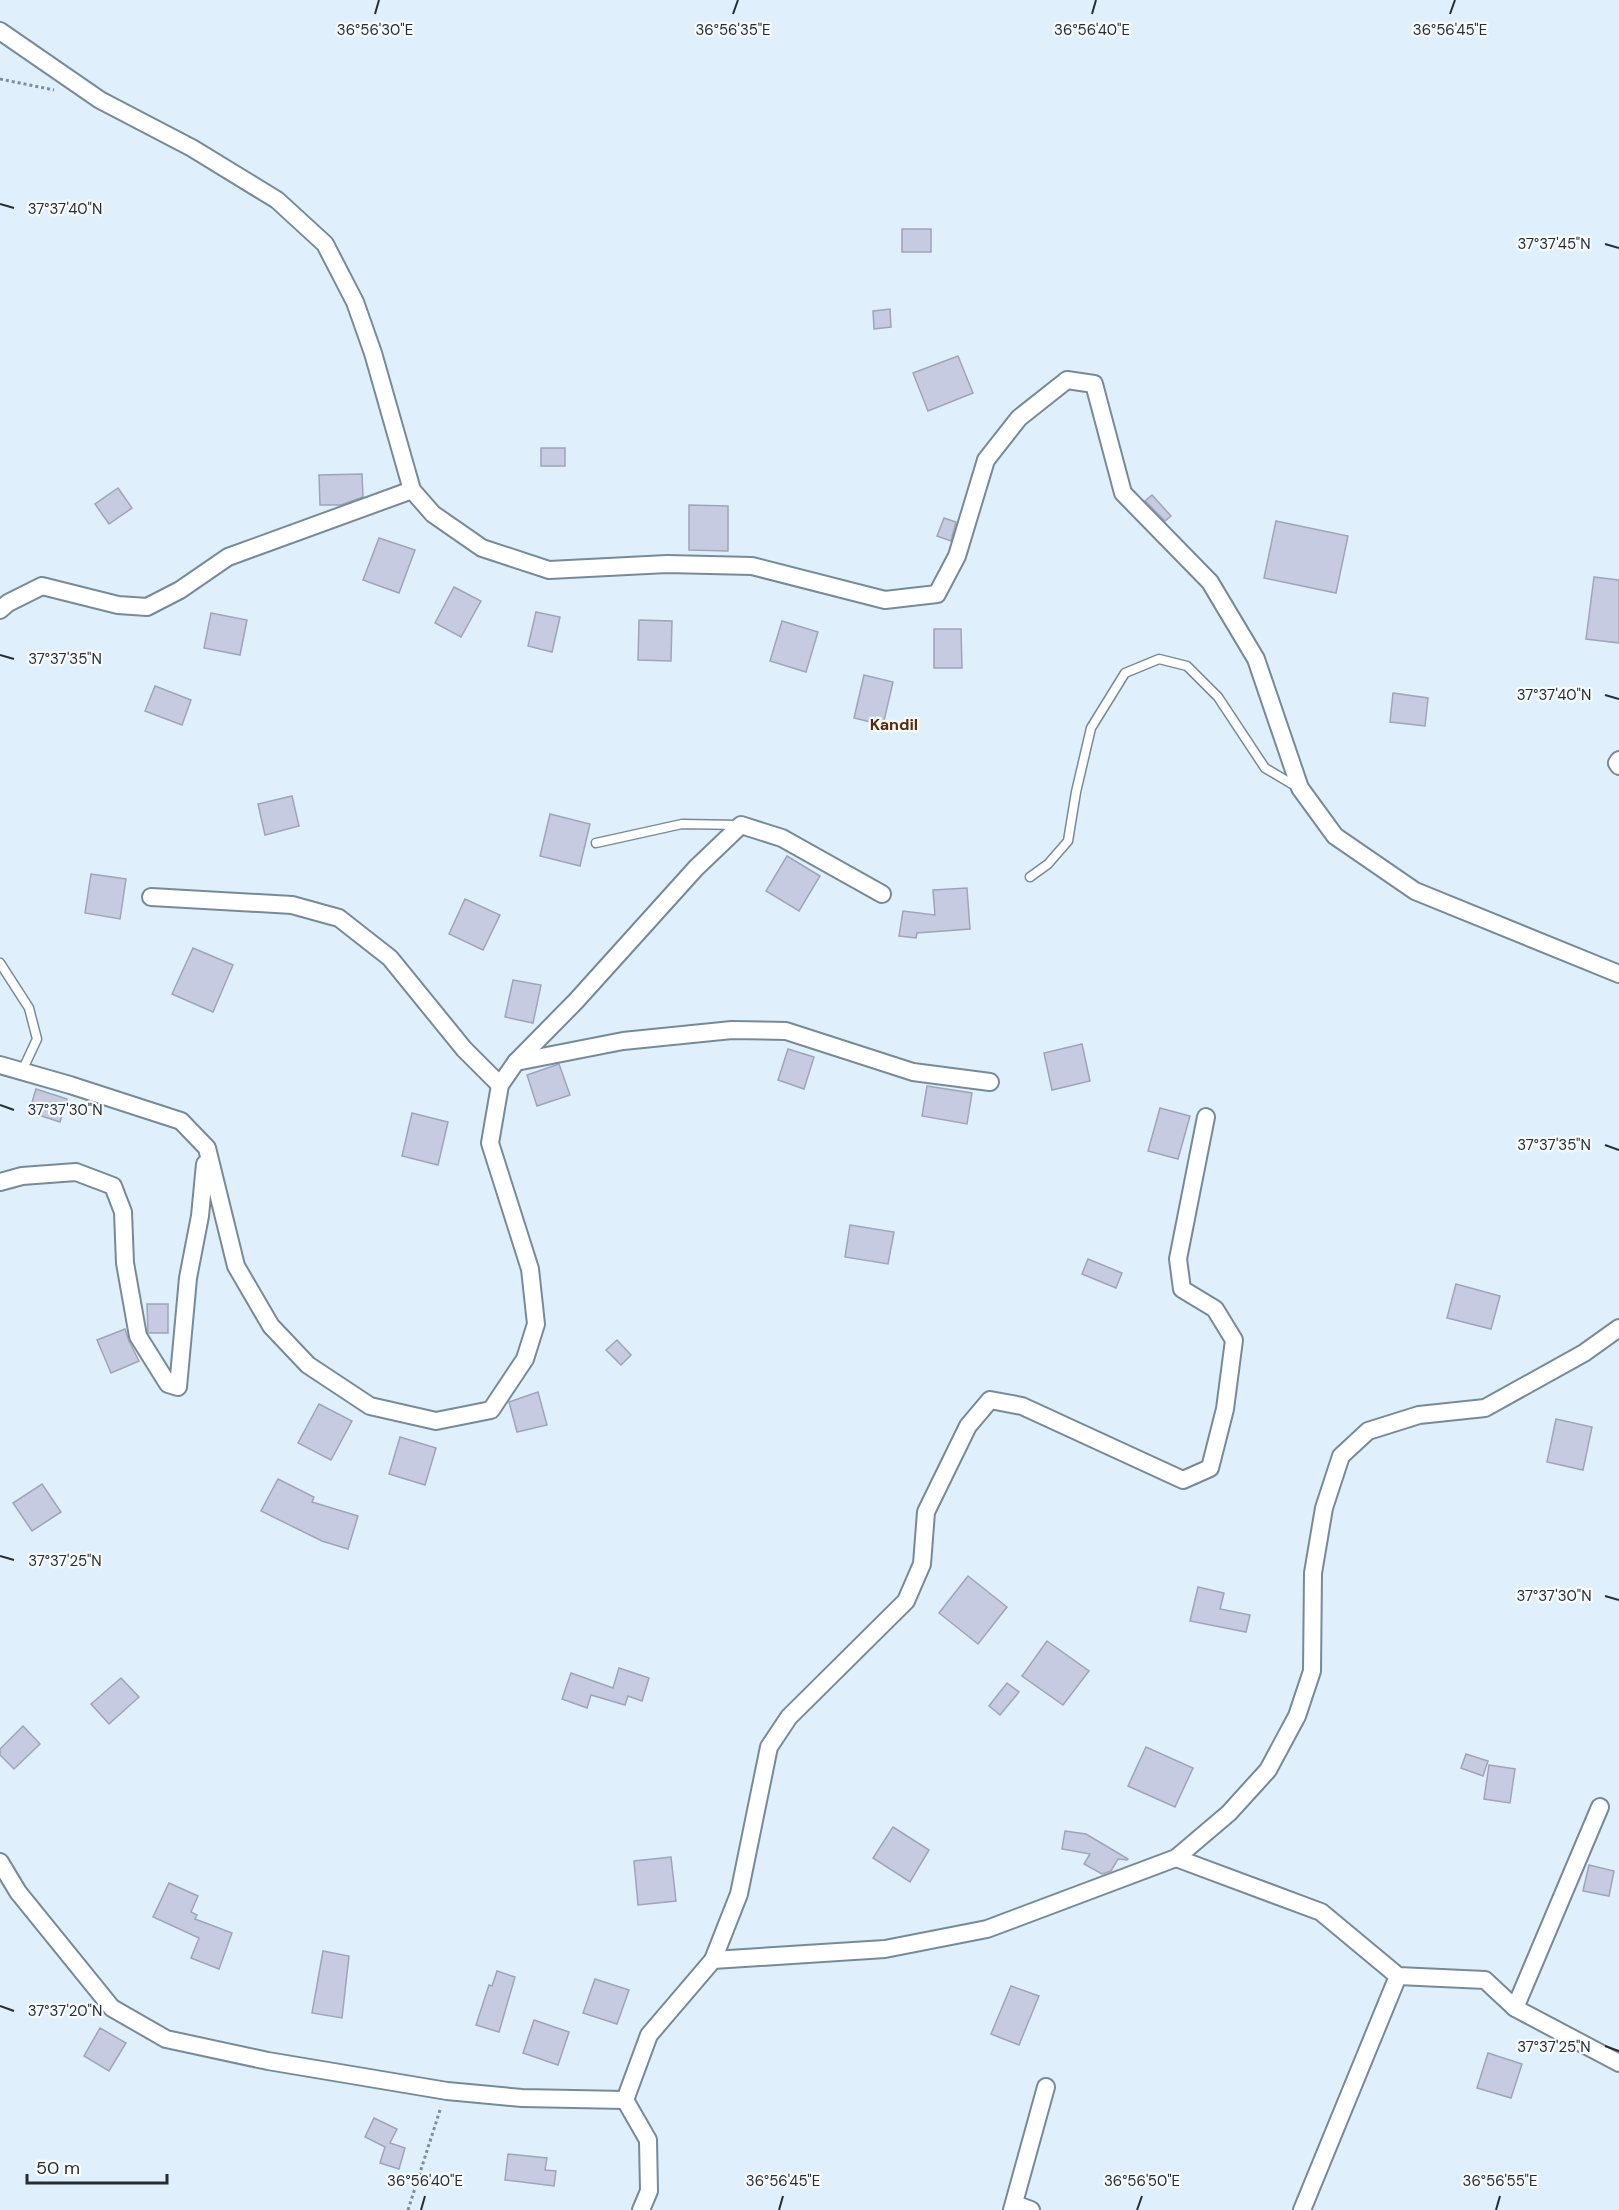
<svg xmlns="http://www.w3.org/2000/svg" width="1619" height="2210" viewBox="0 0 1619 2210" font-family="'DM Sans',sans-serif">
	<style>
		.building { fill: #c6cbe1; stroke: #9fa4b9; stroke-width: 1.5 }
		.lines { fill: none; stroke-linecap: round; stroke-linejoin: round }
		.lane-casing { stroke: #778a98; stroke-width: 11 }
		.street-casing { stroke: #778a98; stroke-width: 20 }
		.path { stroke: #818d96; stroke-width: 3; stroke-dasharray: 3 3; stroke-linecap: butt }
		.lane { stroke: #fff; stroke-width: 8 }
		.street { stroke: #fff; stroke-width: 16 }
		.ticks { fill: none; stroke: #252d33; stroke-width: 2 }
		.labels { text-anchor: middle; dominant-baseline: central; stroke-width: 4.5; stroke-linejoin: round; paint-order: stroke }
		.neighbourhood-label { font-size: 16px; font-weight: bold; fill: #582b08; stroke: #f7fbfe }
		.ticks-label { font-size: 15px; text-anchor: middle; fill: #252d33; stroke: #f7fbfe; stroke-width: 4.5; stroke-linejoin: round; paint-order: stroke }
	</style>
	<rect width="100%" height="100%" fill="#dff0fc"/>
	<g class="building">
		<rect x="902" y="229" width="29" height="23"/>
		<polygon points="890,309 891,327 874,329 873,311"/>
		<polygon points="958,356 973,393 928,411 913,373"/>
		<rect x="541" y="448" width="24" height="18"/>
		<polygon points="362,474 363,497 341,505 320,505 319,475"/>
		<polygon points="118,488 132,508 109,524 95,504"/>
		<polygon points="1152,495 1171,516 1165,521 1145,501"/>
		<polygon points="689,505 728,506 728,551 689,550"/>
		<polygon points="944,518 956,522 951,541 937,536"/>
		<polygon points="1276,521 1348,536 1336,593 1264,578"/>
		<polygon points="379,538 415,550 399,593 363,580"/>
		<polygon points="1594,577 1619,580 1619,643 1586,639"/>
		<polygon points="454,587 481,601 461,637 435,623"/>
		<polygon points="536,612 560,617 552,652 528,646"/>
		<polygon points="211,613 247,620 240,655 204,648"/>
		<polygon points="639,620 672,621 671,661 638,660"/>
		<polygon points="782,621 818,632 806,672 770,661"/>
		<polygon points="934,629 961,629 962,668 934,668"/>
		<polygon points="864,675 893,682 883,725 854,718"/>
		<polygon points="155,686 191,700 182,725 145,711"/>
		<polygon points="1393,693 1428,698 1425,726 1390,722"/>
		<polygon points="292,796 299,826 265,835 258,804"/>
		<polygon points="550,814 590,824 580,866 540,856"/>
		<polygon points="787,856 820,876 799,911 766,891"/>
		<polygon points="91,874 126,879 120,919 85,913"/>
		<polygon points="967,888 970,929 917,933 916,938 899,936 903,911 935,915 933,890"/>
		<polygon points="465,899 500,915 483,950 449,934"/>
		<polygon points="193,948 233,965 213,1012 172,994"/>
		<polygon points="513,980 541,985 533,1023 505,1017"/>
		<polygon points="1082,1044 1090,1081 1052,1090 1044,1053"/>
		<polygon points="788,1049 814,1057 804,1089 778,1080"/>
		<polygon points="559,1064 570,1095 537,1106 527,1075"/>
		<polygon points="927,1086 972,1093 967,1124 922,1116"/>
		<polygon points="36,1089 67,1099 60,1122 29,1112"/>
		<polygon points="1160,1108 1190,1116 1178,1159 1148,1151"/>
		<polygon points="412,1113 448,1122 438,1165 402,1156"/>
		<polygon points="850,1225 894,1232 888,1264 845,1257"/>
		<polygon points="1088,1259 1122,1273 1116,1288 1082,1274"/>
		<polygon points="1456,1284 1500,1296 1491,1329 1447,1318"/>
		<polygon points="147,1304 168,1304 168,1333 148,1333"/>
		<polygon points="125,1329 129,1341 139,1361 111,1373 97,1340"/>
		<polygon points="617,1340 631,1355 621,1365 606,1350"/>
		<polygon points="538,1392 547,1425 517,1432 509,1402"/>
		<polygon points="319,1404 352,1421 331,1460 298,1443"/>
		<polygon points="1556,1419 1592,1427 1583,1470 1547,1462"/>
		<polygon points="400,1437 436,1448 425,1485 389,1474"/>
		<polygon points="278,1479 314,1497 312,1502 358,1516 348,1549 322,1541 261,1511"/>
		<polygon points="42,1484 61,1512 32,1531 13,1503"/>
		<polygon points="968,1576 1007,1607 978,1644 939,1613"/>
		<polygon points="1198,1587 1224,1593 1220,1609 1250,1615 1246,1632 1190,1621"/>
		<polygon points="1047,1641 1089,1671 1063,1705 1022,1676"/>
		<polygon points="619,1668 649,1678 642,1701 628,1696 625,1705 591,1695 587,1708 562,1699 571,1673 613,1688"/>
		<polygon points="121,1678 139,1697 109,1724 91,1704"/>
		<polygon points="1007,1683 1019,1692 1000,1715 989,1706"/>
		<polygon points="23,1726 40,1744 14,1769 0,1755 0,1749"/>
		<polygon points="1146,1747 1193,1768 1175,1807 1128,1786"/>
		<polygon points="1466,1754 1488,1761 1483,1776 1461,1768"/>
		<polygon points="1489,1765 1515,1769 1510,1803 1484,1799"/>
		<polygon points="893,1827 929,1850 910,1882 873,1858"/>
		<polygon points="1065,1831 1086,1834 1128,1859 1127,1860 1118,1859 1111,1871 1102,1874 1084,1864 1090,1854 1062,1849"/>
		<polygon points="671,1857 676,1901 638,1905 634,1861"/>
		<polygon points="1589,1865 1614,1871 1609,1896 1583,1891"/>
		<polygon points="169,1883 198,1896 191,1912 197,1915 195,1919 232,1933 219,1969 191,1958 199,1938 153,1917"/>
		<polygon points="323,1951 349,1956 342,2018 312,2013"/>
		<polygon points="497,1971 515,1977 499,2032 476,2025 489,1985 492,1986"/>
		<polygon points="595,1979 629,1990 617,2024 583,2013"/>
		<polygon points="1011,1986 1039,1996 1019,2045 991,2034"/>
		<polygon points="534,2020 569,2032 558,2065 523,2053"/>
		<polygon points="100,2028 126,2043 109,2071 84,2056"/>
		<polygon points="1488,2053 1522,2064 1511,2098 1477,2088"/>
		<polygon points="374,2118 397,2129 390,2143 405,2148 399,2169 380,2163 385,2147 365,2137"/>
		<polygon points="508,2154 547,2158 545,2170 556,2171 554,2186 505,2180"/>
	</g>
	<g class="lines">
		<defs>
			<g id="lane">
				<polyline points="596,843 682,824 740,825"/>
				<polyline points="1030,877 1048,864 1068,841 1076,792 1091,728 1125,673 1159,659 1187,666 1218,697 1265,768 1297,787"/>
				<polyline points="0,963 29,1008 37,1039 22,1071"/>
			</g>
			<g id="street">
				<polyline points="0,31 100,100 192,148 277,200 325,244 355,302 373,353 412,490 433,514 482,548 549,570 667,564 752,566 885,600 937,594 957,556 986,460 1019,418 1067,380 1094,384 1123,493 1210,582 1256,659 1300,788 1335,836 1415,891 1619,974"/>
				<polyline points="0,610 8,603 42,586 118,605 147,607 180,590 228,557 412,490"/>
				<polyline points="1619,760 1617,763 1619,766"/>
				<polyline points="151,897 292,905 339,918 390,958 464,1049 500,1085"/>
				<polyline points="516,1062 623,1041 732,1030 786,1031 913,1072 990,1082"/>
				<polyline points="0,1065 70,1085 181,1121 207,1148 236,1266 271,1326 308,1365 370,1406 436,1421 491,1410 525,1359 536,1324 530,1269 490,1143 500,1085 516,1062 576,1001 696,868 741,825 782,838 882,894"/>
				<polyline points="0,1182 22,1176 76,1172 113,1186 123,1212 125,1263 138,1336 168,1384 178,1387 188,1278 200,1216 205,1164"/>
				<polyline points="1176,1858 1321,1912 1398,1976 1485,1980 1515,2008 1600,1807"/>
				<polyline points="0,1862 18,1892 112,2008 166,2039 268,2061 447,2091 522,2098 625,2100"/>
				<polyline points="713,1960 739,1894 769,1747 789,1717 906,1601 922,1564 926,1512 968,1426 990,1400 1022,1406 1183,1480 1210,1468 1225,1409 1234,1340 1215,1309 1182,1289 1178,1259 1206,1117"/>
				<polyline points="1515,2008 1619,2063"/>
				<polyline points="1015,2204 1031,2210"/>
				<polyline points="641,2210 649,2191 648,2140 625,2100 649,2035 713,1960 885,1949 987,1929 1176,1858 1229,1813 1268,1770 1297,1716 1312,1671 1313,1573 1324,1508 1341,1456 1368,1431 1419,1415 1485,1408 1584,1353 1619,1328"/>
				<polyline points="1012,2210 1046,2087"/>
				<polyline points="1302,2210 1398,1976"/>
			</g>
		</defs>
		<use href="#lane" class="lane-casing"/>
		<use href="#street" class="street-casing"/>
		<g class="path">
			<polyline points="0,79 54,90"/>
			<polyline points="408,2210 441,2107"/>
		</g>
		<use href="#lane" class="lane"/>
		<use href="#street" class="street"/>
	</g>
	<path class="ticks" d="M375 14 379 0M733 14 738 0M1092 14 1096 0M1450 14 1455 0M0 204 14 208M1605 244 1619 248M0 655 14 659M1605 695 1619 699M0 1105 14 1110M1605 1145 1619 1150M0 1556 14 1560M1605 1596 1619 1600M0 2006 14 2011M1605 2046 1619 2051M421 2210 425 2196M779 2210 783 2196M1137 2210 1142 2196M1496 2210 1500 2196"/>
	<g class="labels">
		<g class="neighbourhood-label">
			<text x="894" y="724">Kandil</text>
		</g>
	</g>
	<g class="ticks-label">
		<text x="375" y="35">36°56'30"E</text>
		<text x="733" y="35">36°56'35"E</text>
		<text x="1092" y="35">36°56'40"E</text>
		<text x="1450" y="35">36°56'45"E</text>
		<text x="65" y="214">37°37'40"N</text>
		<text x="1554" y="249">37°37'45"N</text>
		<text x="65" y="664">37°37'35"N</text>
		<text x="1554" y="700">37°37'40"N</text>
		<text x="65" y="1115">37°37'30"N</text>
		<text x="1554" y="1150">37°37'35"N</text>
		<text x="65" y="1566">37°37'25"N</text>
		<text x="1554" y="1601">37°37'30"N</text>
		<text x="65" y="2016">37°37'20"N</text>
		<text x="1554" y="2052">37°37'25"N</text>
		<text x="425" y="2186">36°56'40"E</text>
		<text x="783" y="2186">36°56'45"E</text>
		<text x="1142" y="2186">36°56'50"E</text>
		<text x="1500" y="2186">36°56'55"E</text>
	</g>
	<path d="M27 2174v9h140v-9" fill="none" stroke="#252d33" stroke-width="3"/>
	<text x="36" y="2174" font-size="18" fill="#252d33" stroke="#f7fbfe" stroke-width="4.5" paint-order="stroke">50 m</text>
</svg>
